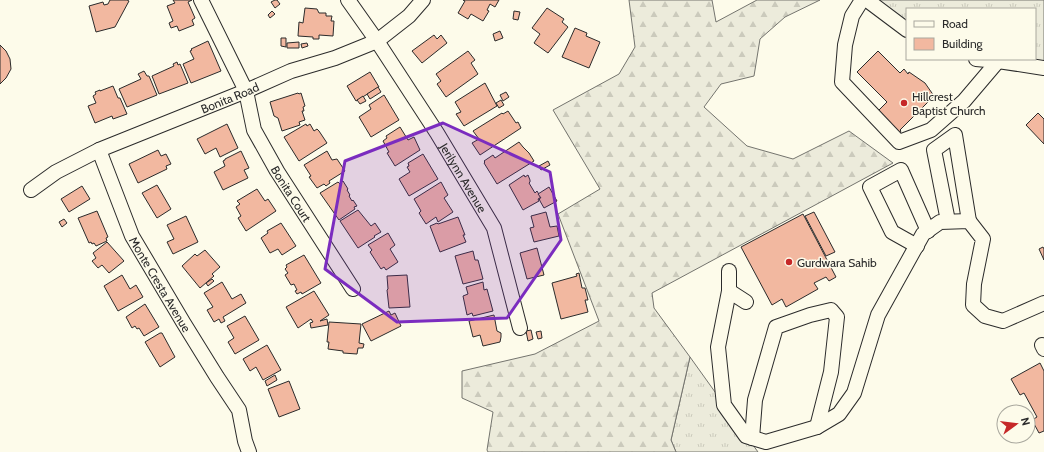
<svg xmlns="http://www.w3.org/2000/svg" width="1044" height="452" viewBox="0 0 1044 452" font-family="Cabin,sans-serif">
	<style>
		.grass { fill: url(#grass-tufts); stroke: #74746e }
		.forest { fill: url(#forest-firs); stroke: #74746e }
		.building { fill: #f2b8a0; stroke: #2b2b2b }
		.lines { fill: none; stroke-linecap: round; stroke-linejoin: round }
		.minor-casing { stroke: #2b2b2b; stroke-width: 16 }
		.minor { stroke: #fdfbea; stroke-width: 14 }
		.marked { fill: #7b2cbf; fill-opacity: 0.2; stroke: #7b2cbf; stroke-width: 3; stroke-linejoin: round }
		.poi-dot { fill: #c62828; stroke: #fdfbea; stroke-width: 1.5 }
		.labels { text-anchor: middle; dominant-baseline: central; stroke-width: 3; stroke-linejoin: round; paint-order: stroke }
		.poi-label { font-size: 12px; fill: #2b2b2b; stroke: #fdfbea; text-anchor: start }
		.street-label { font-size: 12px; fill: #2b2b2b; stroke: #fdfbea }
	</style>
	<defs>
		<pattern id="grass-tufts" width="24" height="20" patternUnits="userSpaceOnUse"><rect width="24" height="20" fill="#ecebdb"/><path d="M3 7l-1-3M5 7V3M7 7l1-3M15 17l-1-3M17 17v-4M19 17l1-3" fill="none" stroke="#cbcabc"/></pattern>
		<pattern id="forest-firs" width="22" height="20" patternUnits="userSpaceOnUse"><rect width="22" height="20" fill="#ecebdb"/><path d="M5 1l3.5 6h-7zM16 11l3.5 6h-7z" fill="#cbcabc"/></pattern>
	</defs>
	<rect width="100%" height="100%" fill="#fdfbea"/>
	<g class="grass">
		<polygon points="867,0 1044,0 1044,68 976,59 1035,59 1035,9 907,9 907,30"/>
		<polygon points="690,357 758,452 676,452 671,440"/>
	</g>
	<polygon class="forest" points="629,0 712,0 716,22 757,0 820,0 785,17 760,39 754,76 721,84 704,107 747,146 793,159 849,131 893,163 652,293 654,308 690,357 671,440 676,452 488,452 487,450 493,412 462,398 462,371 535,354 599,321 558,214 600,189 553,110 619,74 635,47"/>
	<g class="building">
		<polygon points="110,0 127,0 129,1 115,27 96,32 89,6 103,2 104,5 108,4"/>
		<polygon points="173,0 192,0 188,2 195,18 192,20 194,25 179,31 177,26 171,28 169,23 173,21 167,6 175,3"/>
		<polygon points="275,0 277,0 280,4 275,8 271,2"/>
		<polygon points="463,0 499,0 495,7 490,4 487,10 489,11 483,21 471,14 468,19 458,13 465,1"/>
		<polygon points="305,8 317,9 319,13 326,13 326,16 332,16 331,21 334,21 333,36 319,35 319,39 313,39 313,37 298,36 299,22 303,23"/>
		<polygon points="547,8 564,19 562,22 568,27 548,53 534,43 540,34 532,28"/>
		<polygon points="272,11 275,14 270,18 268,15"/>
		<polygon points="514,11 520,12 518,20 513,19"/>
		<polygon points="575,28 587,33 586,36 600,42 589,68 562,57"/>
		<polygon points="500,31 503,38 495,41 493,34"/>
		<polygon points="434,35 437,39 441,35 447,43 422,63 412,51"/>
		<polygon points="281,38 286,38 286,47 281,46"/>
		<polygon points="208,41 221,71 191,83 183,64 194,59 190,51 192,50 191,49"/>
		<polygon points="299,42 299,48 287,48 287,43"/>
		<polygon points="307,43 308,46 302,48 301,44"/>
		<polygon points="0,45 6,51 10,59 11,69 6,78 0,84"/>
		<polygon points="468,51 475,60 471,63 478,74 446,97 437,84 441,81 436,74"/>
		<polygon points="878,51 900,73 904,69 908,74 909,72 925,83 934,96 900,130 901,131 899,134 894,129 895,127 878,111 887,102 857,72"/>
		<polygon points="177,62 178,65 180,64 188,83 159,94 152,76 174,66 173,64"/>
		<polygon points="144,71 147,76 149,76 157,95 127,107 119,89 141,79 138,74"/>
		<polygon points="370,72 379,87 356,101 347,86"/>
		<polygon points="485,83 497,106 464,126 456,114 461,112 455,102"/>
		<polygon points="113,86 118,98 120,98 127,114 113,119 112,116 95,123 88,106 96,103 93,96 96,94 95,92 100,90 100,91"/>
		<polygon points="378,87 381,92 370,99 367,94"/>
		<polygon points="506,92 509,97 503,101 500,95"/>
		<polygon points="298,93 299,94 301,93 305,106 303,107 304,111 302,111 305,120 299,122 300,125 282,131 278,118 274,116 270,102"/>
		<polygon points="384,95 399,120 371,137 359,117 371,109 369,105"/>
		<polygon points="363,96 366,101 360,104 357,100"/>
		<polygon points="501,100 504,105 499,108 496,103"/>
		<polygon points="508,111 516,123 518,122 521,128 480,155 472,143 479,139 473,131 502,113 503,114"/>
		<polygon points="1038,113 1044,119 1044,144 1026,125"/>
		<polygon points="227,124 238,148 220,157 216,148 205,154 197,139"/>
		<polygon points="306,124 307,126 310,124 314,131 317,129 319,131 327,143 299,161 284,137"/>
		<polygon points="400,127 408,140 414,137 420,150 395,166 387,153 389,152 383,141 387,138 386,136"/>
		<polygon points="519,142 523,147 529,153 534,161 497,184 484,163 485,162 484,161 493,155 495,158"/>
		<polygon points="158,150 161,156 166,154 171,164 166,166 167,169 138,183 129,164"/>
		<polygon points="241,151 249,168 244,170 248,178 223,190 214,172 225,166 223,161 225,160 225,159"/>
		<polygon points="327,151 332,160 337,159 345,171 329,181 330,183 326,186 324,184 317,188 309,177 311,176 304,165"/>
		<polygon points="423,154 438,179 409,196 399,179 410,172 407,167 409,166 408,163"/>
		<polygon points="548,161 550,165 541,170 539,166"/>
		<polygon points="524,175 525,177 528,175 530,180 530,182 529,183 535,193 537,191 541,198 538,199 539,201 523,210 509,185"/>
		<polygon points="343,181 348,189 347,190 350,195 349,196 352,201 353,200 357,206 354,207 355,209 339,220 320,193 338,182 340,184"/>
		<polygon points="441,182 448,195 444,198 453,212 438,222 436,217 426,224 419,213 421,211 414,199"/>
		<polygon points="157,185 171,209 157,218 142,193"/>
		<polygon points="82,186 90,199 69,212 61,199"/>
		<polygon points="549,187 557,201 544,208 540,201 539,198 541,198 538,194"/>
		<polygon points="257,189 265,201 268,199 276,211 246,231 238,218 241,216 236,207 240,204 237,201"/>
		<polygon points="358,210 371,226 375,223 381,232 374,236 375,237 358,248 340,221"/>
		<polygon points="97,211 108,237 106,238 107,241 96,246 94,243 92,244 91,242 89,243 78,218"/>
		<polygon points="546,212 550,227 557,226 559,236 534,242 530,228 534,227 531,216"/>
		<polygon points="814,212 835,252 826,256 805,216"/>
		<polygon points="803,214 836,277 829,281 826,277 814,283 818,289 786,307 782,299 772,305 741,247"/>
		<polygon points="186,216 198,242 173,254 167,242 174,239 167,225"/>
		<polygon points="458,217 465,235 463,235 466,242 440,252 430,226 437,223 438,224"/>
		<polygon points="64,219 67,223 62,227 59,222"/>
		<polygon points="281,223 296,246 282,255 278,249 270,253 261,238 268,233 267,231"/>
		<polygon points="388,233 395,245 390,249 398,262 386,270 384,267 381,269 370,252 372,250 368,245"/>
		<polygon points="107,242 124,261 109,273 102,265 98,268 92,261 96,258 93,253"/>
		<polygon points="1043,247 1044,249 1044,260 1039,249"/>
		<polygon points="537,248 544,275 527,279 520,253"/>
		<polygon points="205,250 220,267 212,274 214,276 200,288 182,266 195,254 197,256"/>
		<polygon points="473,251 475,260 478,260 483,279 463,284 455,256"/>
		<polygon points="304,255 321,283 302,294 301,292 297,294 295,291 297,290 294,284 291,285 285,275 288,273 285,269 287,267 286,265"/>
		<polygon points="579,273 582,288 585,288 588,300 585,300 588,312 561,319 552,283 577,276 576,274"/>
		<polygon points="122,275 130,289 136,285 143,297 118,311 104,286"/>
		<polygon points="407,275 410,307 389,308 387,290 388,289 387,276"/>
		<polygon points="212,279 214,281 208,286 206,283"/>
		<polygon points="222,282 232,299 241,294 246,303 223,317 225,321 221,323 219,319 214,322 207,310 213,307 204,293"/>
		<polygon points="483,282 484,290 487,289 493,311 473,316 472,313 467,315 463,296 468,294 466,287"/>
		<polygon points="314,291 329,315 320,321 327,319 328,325 311,328 310,323 313,322 311,319 298,328 286,307"/>
		<polygon points="145,304 159,327 144,336 139,328 137,329 135,326 132,328 126,317"/>
		<polygon points="389,311 391,315 395,313 401,326 371,341 362,324"/>
		<polygon points="494,315 497,331 501,333 501,337 500,342 483,346 480,335 473,337 469,321"/>
		<polygon points="245,316 259,340 235,354 228,342 234,338 227,326"/>
		<polygon points="329,322 361,324 359,343 364,344 363,348 358,348 357,354 343,353 343,351 328,349 329,342 327,342"/>
		<polygon points="531,330 533,339 528,341 526,331"/>
		<polygon points="541,331 542,338 538,339 536,332"/>
		<polygon points="160,333 162,333 175,357 160,367 145,342"/>
		<polygon points="267,345 281,370 263,380 256,367 250,371 243,359"/>
		<polygon points="1040,363 1044,371 1044,431 1039,433 1032,420 1037,417 1024,393 1020,395 1011,379"/>
		<polygon points="275,375 277,380 267,386 265,381"/>
		<polygon points="289,381 300,409 279,417 268,389"/>
	</g>
	<g class="lines">
		<defs>
			<g id="minor">
				<path id="s1" d="M201 0 246 91 254 130 277 171 353 289"/>
				<path id="s2" d="M348 0 377 41 437 133 494 228 520 328"/>
				<polyline points="862,0 852,16 845,45 842,82 899,142 931,130 964,101 998,61"/>
				<polyline points="867,0 907,30"/>
				<polyline points="976,59 998,61 1044,68"/>
				<path id="s3" d="M99 150 132 236 183 322 217 377 239 410 245 441 249 452"/>
				<path id="s4" d="M31 190 56 172 99 150 246 91 291 71 335 58 377 41 409 16 423 0"/>
				<polyline points="948,221 934,150 955,135 969,221"/>
				<polyline points="917,246 892,232 870,187 901,170 928,231"/>
				<polyline points="729,271 729,291"/>
				<polyline points="746,302 729,291 718,347 724,405 746,436 766,442 817,427 839,414 854,393 878,315 923,234 940,222 969,221 983,239 974,284 973,305 985,316 1003,321 1044,303"/>
				<polyline points="1042,345 1044,349"/>
				<polyline points="752,438 755,400 776,327 810,315 831,310 837,317 831,372 817,427"/>
			</g>
		</defs>
		<use href="#minor" class="minor-casing"/>
		<use href="#minor" class="minor"/>
	</g>
	<path class="marked" d="M443 123 550 172 561 240 507 318 397 322 325 269 345 161Z"/>
	<g class="poi-dot">
		<circle cx="904" cy="103" r="4"/>
		<circle cx="789" cy="262" r="4"/>
	</g>
	<g class="labels">
		<g class="poi-label">
			<text x="912" y="96">Hillcrest<tspan x="912" dy="14">Baptist Church</tspan></text>
			<text x="797" y="262">Gurdwara Sahib</text>
		</g>
		<g class="street-label">
			<text stroke="none"><textPath href="#s4" startOffset="220">Bonita Road</textPath></text>
			<text stroke="none"><textPath href="#s2" startOffset="212">Jerilynn Avenue</textPath></text>
			<text stroke="none"><textPath href="#s1" startOffset="215">Bonita Court</textPath></text>
			<text stroke="none"><textPath href="#s3" startOffset="148">Monte Cresta Avenue</textPath></text>
		</g>
	</g>
	<rect x="906" y="8" width="130" height="52" fill="#fdfbea" stroke="#a9a89e"/>
	<rect x="914" y="21" width="20" height="6" fill="#fdfbea" stroke="#a9a89e"/>
	<text x="942" y="28" font-size="12" fill="#2b2b2b">Road</text>
	<rect x="914" y="38" width="20" height="12" fill="#f2b8a0" stroke="#a9a89e"/>
	<text x="942" y="48" font-size="12" fill="#2b2b2b">Building</text>
	<g transform="translate(1016 424) rotate(75)"><circle r="19" fill="#fdfbea" stroke="#a9a89e"/>
	<path d="M0-3L7 15L0 10L-7 15Z" fill="#c62828"/>
	<text y="-6" font-size="11" font-weight="bold" text-anchor="middle" fill="#2b2b2b">N</text>
	</g>
</svg>
